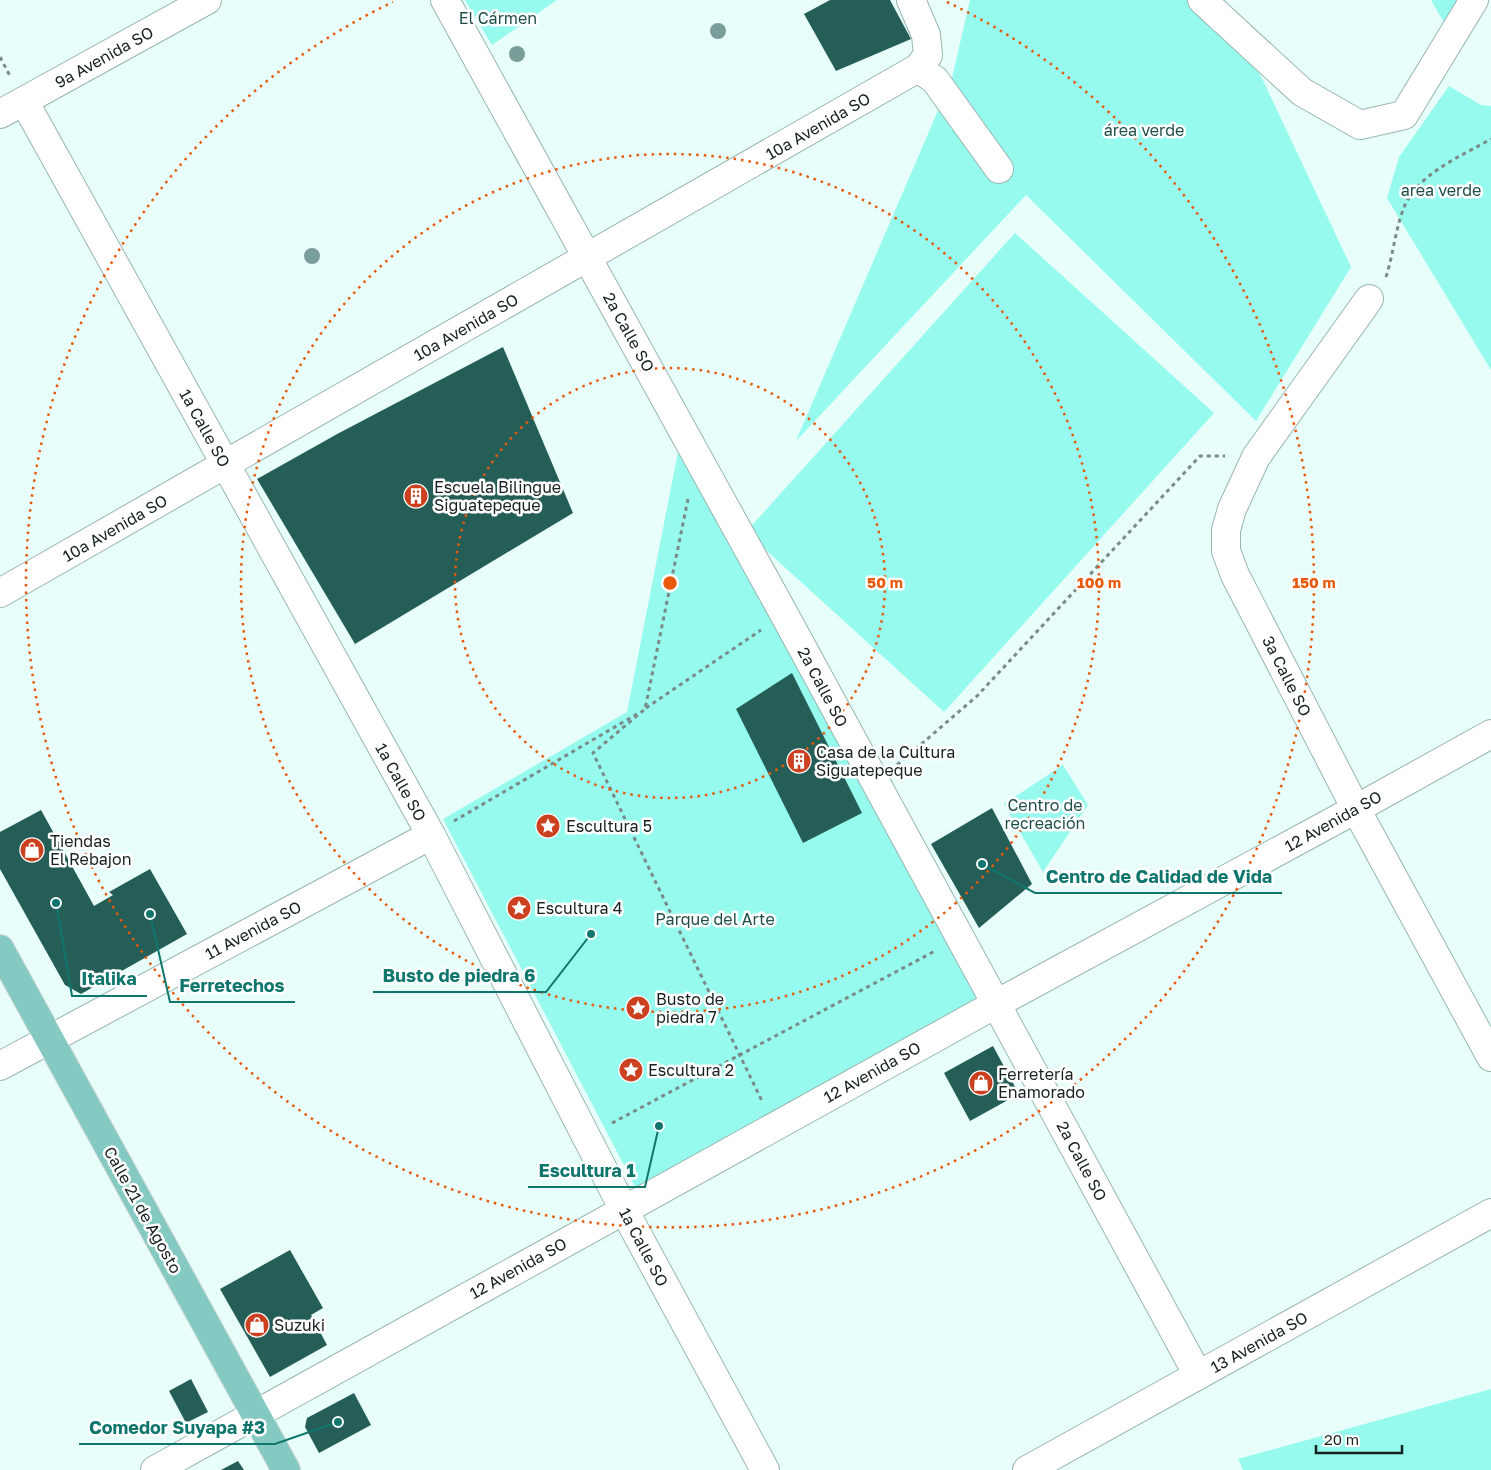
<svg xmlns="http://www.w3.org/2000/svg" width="1491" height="1470" viewBox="0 0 1491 1470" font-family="'Golos Text',sans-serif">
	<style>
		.green { fill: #96fbee }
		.building { fill: #255e57 }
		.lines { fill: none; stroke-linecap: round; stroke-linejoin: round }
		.minor-casing { stroke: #99b5b0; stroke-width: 30 }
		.major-casing { stroke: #dadbdb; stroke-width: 30 }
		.path { stroke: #7a8a88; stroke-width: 3; stroke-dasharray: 4 4; stroke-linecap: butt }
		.minor { stroke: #fff; stroke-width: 28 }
		.major { stroke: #85cac2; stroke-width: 28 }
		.tree { fill: #799d98 }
		.ring { fill: none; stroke: #e8590c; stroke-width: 2.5; stroke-dasharray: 2.5 5 }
		.labels { text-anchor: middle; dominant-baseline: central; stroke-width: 5; stroke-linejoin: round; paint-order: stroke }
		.park-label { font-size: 16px; fill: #1f4e48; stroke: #fff }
		.street-label { font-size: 16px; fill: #162120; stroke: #fff }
		.poi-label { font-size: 16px; fill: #162120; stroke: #fff; text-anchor: start }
		.centre { fill: #e8590c; stroke: #fff; stroke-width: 2.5 }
		.ring-label { font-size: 15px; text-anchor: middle; font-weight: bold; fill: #e8590c; stroke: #fff; stroke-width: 5; stroke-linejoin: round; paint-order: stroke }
		.leader { fill: none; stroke: #0f766e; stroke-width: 2 }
		.callout-dot { fill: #0f766e; stroke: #fff; stroke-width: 2 }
		.callout-label { font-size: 18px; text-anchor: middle; font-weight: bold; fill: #0f766e; stroke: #fff; stroke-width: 5; stroke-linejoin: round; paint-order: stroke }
	</style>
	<rect width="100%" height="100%" fill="#e7fefa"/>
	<g class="green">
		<polygon points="465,0 557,0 492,45"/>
		<polygon points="970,0 1225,0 1351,267 1256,421 1026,195 796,441 952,78"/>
		<polygon points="1431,0 1472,0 1451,35"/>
		<polygon points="1449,86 1481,105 1491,106 1491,370 1387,198 1399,157"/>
		<polygon points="1015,233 1214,413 944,712 746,532"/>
		<polygon points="680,442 979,999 637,1190 443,819 627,712"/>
		<polygon points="1063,765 1088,805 1043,872 1004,804"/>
		<polygon points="1491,1389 1491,1470 1243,1470 1238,1459"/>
	</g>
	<g class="building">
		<polygon points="830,0 890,0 911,39 836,71 804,14"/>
		<polygon points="503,347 573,513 355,644 257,479 339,433"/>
		<polygon points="792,673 862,813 803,843 736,709"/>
		<polygon points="992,808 1032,884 979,928 931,844"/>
		<polygon points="41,810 94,906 113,895 109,892 150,869 187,934 81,994 65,985 0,869 0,832"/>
		<polygon points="993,1046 1019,1094 970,1121 944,1073"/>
		<polygon points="290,1250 323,1308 311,1315 327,1345 270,1377 220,1289"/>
		<polygon points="191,1379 208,1412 186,1423 169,1391"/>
		<polygon points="354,1393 371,1425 319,1453 305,1427 307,1418"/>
		<polygon points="238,1461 244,1470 221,1470"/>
	</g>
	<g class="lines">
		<defs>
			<g id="minor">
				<polyline points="445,0 784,614 1198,1375"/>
				<polyline points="1202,0 1302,92 1360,125 1404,115 1474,0"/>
				<polyline points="918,68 935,80 999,169"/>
				<polyline points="24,101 431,835 624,1210 765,1470"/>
				<polyline points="0,114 207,0"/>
				<polyline points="1369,299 1256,457 1232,509 1226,530 1226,551 1235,575 1356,809 1491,1057"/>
				<polyline points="0,593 918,68 928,55 926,35 911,0"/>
				<polyline points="0,1066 431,835"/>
				<polyline points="155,1470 996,1004 1356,809 1491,734"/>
				<polyline points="1027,1470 1491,1213"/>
			</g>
			<polyline id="major" points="0,949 286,1470"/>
		</defs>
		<use href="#minor" class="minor-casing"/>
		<use href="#major" class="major-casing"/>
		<g class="path">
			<polyline points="0,57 10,76"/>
			<path d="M1386 277C1393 255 1395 232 1403 210 1416 174 1460 157 1491 139"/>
			<polyline points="688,499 645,709 593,753 762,1101"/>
			<polyline points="646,708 761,630"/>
			<polyline points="897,765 977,696 1200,456 1225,456"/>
			<polyline points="454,821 637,714"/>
			<polyline points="612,1123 935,951"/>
		</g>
		<use href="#minor" class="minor"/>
		<use href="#major" class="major"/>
	</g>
	<g class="tree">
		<circle cx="718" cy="31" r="8"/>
		<circle cx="517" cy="54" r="8"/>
		<circle cx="312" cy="256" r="8"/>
	</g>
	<g class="ring">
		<circle cx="670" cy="583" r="215"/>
		<circle cx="670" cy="583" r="429"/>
		<path d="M947 2A644 644 0 1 1 393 2"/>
	</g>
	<defs>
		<symbol id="building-disc" viewBox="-11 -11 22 22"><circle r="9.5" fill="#cb411f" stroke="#fff"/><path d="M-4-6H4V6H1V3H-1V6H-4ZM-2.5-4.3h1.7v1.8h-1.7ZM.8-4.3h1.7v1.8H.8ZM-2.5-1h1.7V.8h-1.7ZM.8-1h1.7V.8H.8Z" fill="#fff"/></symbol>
		<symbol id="sight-disc" viewBox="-11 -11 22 22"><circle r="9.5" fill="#cb411f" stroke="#fff"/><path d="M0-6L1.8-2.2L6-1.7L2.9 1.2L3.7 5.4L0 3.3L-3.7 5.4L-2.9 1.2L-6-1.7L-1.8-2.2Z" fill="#fff"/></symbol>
		<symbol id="shop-disc" viewBox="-11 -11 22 22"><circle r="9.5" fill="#cb411f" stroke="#fff"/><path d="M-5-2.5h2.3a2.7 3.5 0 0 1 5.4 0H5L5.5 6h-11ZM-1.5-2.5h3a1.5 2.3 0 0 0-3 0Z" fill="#fff"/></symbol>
	</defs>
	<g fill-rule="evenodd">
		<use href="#building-disc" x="402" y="482" width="28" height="28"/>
		<use href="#building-disc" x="785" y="747" width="28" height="28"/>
		<use href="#sight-disc" x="534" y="812" width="28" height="28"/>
		<use href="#shop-disc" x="18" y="836" width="28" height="28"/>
		<use href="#sight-disc" x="505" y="894" width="28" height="28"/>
		<use href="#sight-disc" x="624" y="994" width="28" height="28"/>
		<use href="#sight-disc" x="617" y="1056" width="28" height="28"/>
		<use href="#shop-disc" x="967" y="1069" width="28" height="28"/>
		<use href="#shop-disc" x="243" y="1311" width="28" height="28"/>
	</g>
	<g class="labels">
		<g class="park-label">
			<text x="498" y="18">El Cármen</text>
			<text x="1144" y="130">área verde</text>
			<text x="1441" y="190">area verde</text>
			<text x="1045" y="805">Centro de<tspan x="1045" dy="18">recreación</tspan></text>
			<text x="715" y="919">Parque del Arte</text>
		</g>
		<g class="street-label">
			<text transform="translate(104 57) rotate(-29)">9a Avenida SO</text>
			<text transform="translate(818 126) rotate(-30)">10a Avenida SO</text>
			<text transform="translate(466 327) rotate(-30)">10a Avenida SO</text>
			<text transform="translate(629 332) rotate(61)">2a Calle SO</text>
			<text transform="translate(205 428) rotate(61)">1a Calle SO</text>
			<text transform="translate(115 528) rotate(-30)">10a Avenida SO</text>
			<text transform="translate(1287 676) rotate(63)">3a Calle SO</text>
			<text transform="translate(823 687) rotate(62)">2a Calle SO</text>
			<text transform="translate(401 782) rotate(61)">1a Calle SO</text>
			<text transform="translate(1333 821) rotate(-29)">12 Avenida SO</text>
			<text transform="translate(253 930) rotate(-28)">11 Avenida SO</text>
			<text transform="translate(872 1072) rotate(-29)">12 Avenida SO</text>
			<text transform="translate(1082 1161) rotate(62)">2a Calle SO</text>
			<text transform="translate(143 1210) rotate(61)">Calle 21 de Agosto</text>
			<text transform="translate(644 1247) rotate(62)">1a Calle SO</text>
			<text transform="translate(518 1268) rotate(-29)">12 Avenida SO</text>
			<text transform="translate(1259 1342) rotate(-29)">13 Avenida SO</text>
		</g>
		<g class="poi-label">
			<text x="434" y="487">Escuela Bilingue<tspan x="434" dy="18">Siguatepeque</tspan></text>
			<text x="816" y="752">Casa de la Cultura<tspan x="816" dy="18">Siguatepeque</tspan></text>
			<text x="566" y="826">Escultura 5</text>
			<text x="50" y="841">Tiendas<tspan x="50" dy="18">El Rebajon</tspan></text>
			<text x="536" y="908">Escultura 4</text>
			<text x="656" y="999">Busto de<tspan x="656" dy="18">piedra 7</tspan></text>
			<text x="648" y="1070">Escultura 2</text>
			<text x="998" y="1074">Ferretería<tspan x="998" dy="18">Enamorado</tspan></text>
			<text x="274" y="1325">Suzuki</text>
		</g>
	</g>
	<circle cx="670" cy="583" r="8" class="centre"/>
	<g class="ring-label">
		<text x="885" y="588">50 m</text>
		<text x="1099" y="588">100 m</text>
		<text x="1314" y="588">150 m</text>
	</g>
	<path class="leader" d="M982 864L1035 893H1282M591 934L546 992H373M56 903L72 996H147M150 914L170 1002H295M659 1126L645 1187H528M338 1422L275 1444H79"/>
	<g class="callout-dot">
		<circle cx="982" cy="864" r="5"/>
		<circle cx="591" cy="934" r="5"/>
		<circle cx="56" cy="903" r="5"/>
		<circle cx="150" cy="914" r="5"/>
		<circle cx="659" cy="1126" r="5"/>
		<circle cx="338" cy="1422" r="5"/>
	</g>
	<g class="callout-label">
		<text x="1159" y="883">Centro de Calidad de Vida</text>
		<text x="459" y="982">Busto de piedra 6</text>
		<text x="109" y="985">Italika</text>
		<text x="232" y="992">Ferretechos</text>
		<text x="587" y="1177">Escultura 1</text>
		<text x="177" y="1434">Comedor Suyapa #3</text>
	</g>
	<path d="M1316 1445v8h86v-8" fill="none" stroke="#162120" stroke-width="2.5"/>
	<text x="1324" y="1445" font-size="15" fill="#162120" stroke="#ffffff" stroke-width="4" paint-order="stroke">20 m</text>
</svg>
